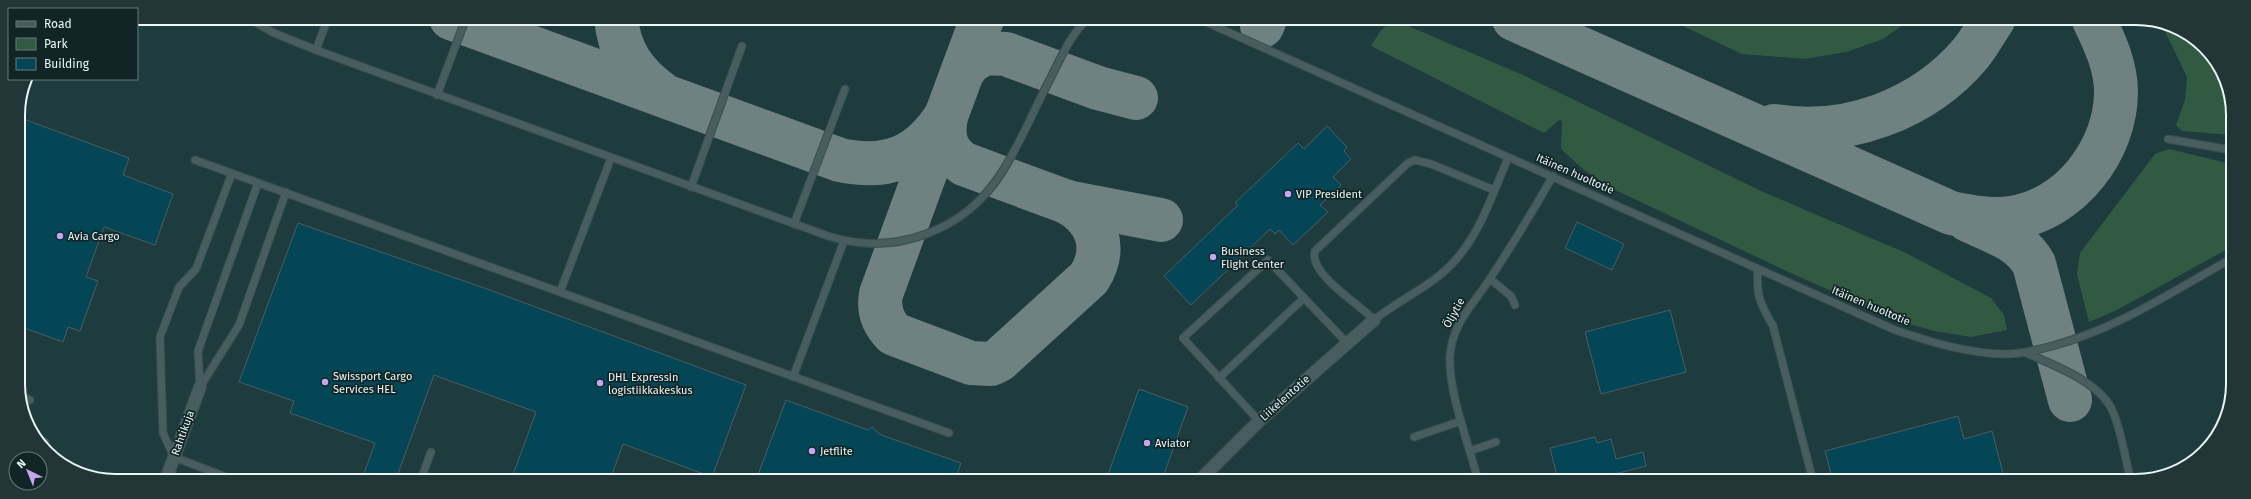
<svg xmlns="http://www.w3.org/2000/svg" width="2251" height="499" viewBox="0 0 2251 499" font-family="'Fira Sans',sans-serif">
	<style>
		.built { fill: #1e3c3d }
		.green { fill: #325a43 }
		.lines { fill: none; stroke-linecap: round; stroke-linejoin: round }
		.taxiway { stroke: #708182; stroke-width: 44 }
		.building { fill: #044656; stroke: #4a5d63 }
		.lane-casing { stroke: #3b4d4e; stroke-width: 9 }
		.street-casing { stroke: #3b4d4e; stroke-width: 14 }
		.lane { stroke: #485d5e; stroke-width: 7 }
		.street { stroke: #485d5e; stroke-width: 12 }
		.poi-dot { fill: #c4a7f1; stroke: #112526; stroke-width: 1.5 }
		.labels { text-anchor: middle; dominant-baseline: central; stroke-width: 3.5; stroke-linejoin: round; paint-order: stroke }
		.street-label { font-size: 11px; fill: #eaf6f7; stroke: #112526 }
		.poi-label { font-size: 11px; fill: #eaf6f7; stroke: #112526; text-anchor: start }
		.rim { fill: none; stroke: #eaf6f7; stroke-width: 2 }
	</style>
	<rect width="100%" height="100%" fill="#1b2f30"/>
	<polygon class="built" points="137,18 2155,20 2204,46 2231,96 2231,403 2220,432 2200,457 2173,474 2142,481 96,479 47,453 20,403 18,109 25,79 137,79"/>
	<g class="green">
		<polygon points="1668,19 1910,20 1883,39 1846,52 1805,59 1742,54"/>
		<polygon points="1394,20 1523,75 1761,191 1906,253 1991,298 2004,315 2007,330 1971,337 1934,331 1900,321 1795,275 1607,186 1584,170 1561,149 1562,121 1559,120 1544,133 1371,46 1381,30"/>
		<polygon points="2161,23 2204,46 2231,96 2231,135 2182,131 2176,125 2185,100 2187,77"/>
		<polygon points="2169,149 2231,164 2231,247 2117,310 2089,322 2077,274 2080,253 2155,154"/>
	</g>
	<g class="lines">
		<g class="taxiway">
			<path d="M451 18 840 160C887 170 919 158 946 116L982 19"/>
			<path d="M616 18C619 52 635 74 661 93"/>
			<path d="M1514 19 1951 213C1971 217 1991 221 2011 218 2070 210 2116 150 2116 92 2116 66 2105 43 2094 20"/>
			<polyline points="1262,26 1265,19"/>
			<polyline points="963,71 970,62 985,53 1006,54 1098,88 1136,98"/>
			<path d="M946 116C942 138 946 152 964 164L1067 202 1161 220"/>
			<path d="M943 124 881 294C878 310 883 323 894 334L971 363 991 364 999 360 1089 278C1108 248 1097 218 1067 202"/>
			<path d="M1774 126C1847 138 1924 109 1971 53 1979 43 1986 30 1993 20"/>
			<path d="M1968 220C1993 232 2020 239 2034 264L2070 400"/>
		</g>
	</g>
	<g class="building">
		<polygon points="18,117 129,158 123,175 173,194 155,245 104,227 86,277 98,281 80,331 68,327 63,342 19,326"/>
		<polygon points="1327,126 1347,147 1344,151 1351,159 1333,177 1341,185 1320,205 1328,212 1293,245 1279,230 1275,234 1270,229 1191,305 1164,276 1238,205 1235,203 1298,143 1304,149"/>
		<polygon points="1577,222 1624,244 1612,270 1565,248"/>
		<polygon points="298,223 487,289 746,385 712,477 623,444 610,480 511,480 536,412 434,375 396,479 362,479 375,443 290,413 294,401 239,382"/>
		<polygon points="1670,310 1686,372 1601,394 1585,332"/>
		<polygon points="1139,389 1188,407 1162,480 1106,480"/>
		<polygon points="786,400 868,430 872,427 878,433 884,436 961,463 955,480 756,480"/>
		<polygon points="1958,416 1964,439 1992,431 2005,481 1833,481 1825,451"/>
		<polygon points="1595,437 1597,443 1611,439 1616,459 1643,452 1646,466 1591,480 1558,480 1550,448"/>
	</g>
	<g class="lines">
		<defs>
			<g id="lane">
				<path d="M248 18 274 33 316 50 828 236C895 257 965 231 1002 172 1020 144 1033 112 1048 83 1059 62 1070 34 1088 19"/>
				<path d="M1199 19 1895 330C1931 342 1968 354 2007 354 2022 354 2037 350 2052 346 2117 329 2173 291 2231 259"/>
				<polyline points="316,50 328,18"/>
				<polyline points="437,95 466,18"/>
				<polyline points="2168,139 2231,150"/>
				<polyline points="195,160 949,433"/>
				<polyline points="691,187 742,46"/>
				<path d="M1494 190 1431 164 1415 160 1408 163 1315 251C1308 274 1360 304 1374 320 1395 303 1419 292 1440 275 1477 245 1490 200 1508 158"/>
				<polyline points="794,224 845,89"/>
				<path d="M1758 269C1756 296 1760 303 1773 326L1813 481"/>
				<polyline points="1490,279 1511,296 1515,305"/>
				<polyline points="560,292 611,158"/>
				<path d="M2026 353C2053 365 2101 382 2113 412 2122 433 2125 459 2131 481"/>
				<polyline points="793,377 844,241"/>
				<polyline points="1219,378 1304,298"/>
				<polyline points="200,387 198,351 258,183"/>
				<polyline points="200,387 239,325 286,192"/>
				<polyline points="20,396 30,400"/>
				<polyline points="1259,421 1183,338 1268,260 1347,343"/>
				<polyline points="1414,437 1461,421"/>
				<polyline points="43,447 45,442"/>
				<polyline points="1470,451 1496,442"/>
				<polyline points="231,479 174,457 163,433 160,337 179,287 196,269 232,173"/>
				<polyline points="421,479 431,452"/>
				<path d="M1478 480C1469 445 1448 391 1450 356 1452 322 1476 302 1493 274 1514 242 1534 209 1553 176"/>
			</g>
			<g id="street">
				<polyline points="166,479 200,387"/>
				<polyline points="1200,480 1259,421 1374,320"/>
			</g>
		</defs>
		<use href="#lane" class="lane-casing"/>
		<use href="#street" class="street-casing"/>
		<use href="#lane" class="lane"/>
		<use href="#street" class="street"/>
	</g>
	<g class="poi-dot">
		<circle cx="1288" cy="194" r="4"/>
		<circle cx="60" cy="236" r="4"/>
		<circle cx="1213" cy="257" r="4"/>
		<circle cx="325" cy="382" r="4"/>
		<circle cx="600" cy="383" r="4"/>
		<circle cx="1147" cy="443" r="4"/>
		<circle cx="812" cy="451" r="4"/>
	</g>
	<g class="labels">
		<g class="street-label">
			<text transform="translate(1575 174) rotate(24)">Itäinen huoltotie</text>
			<text transform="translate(1871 306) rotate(23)">Itäinen huoltotie</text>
			<text transform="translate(1454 313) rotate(-61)">Öljytie</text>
			<text transform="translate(1285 398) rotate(-42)">Liikelentotie</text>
			<text transform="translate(183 433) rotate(-70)">Rahtikuja</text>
		</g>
		<g class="poi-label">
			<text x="1296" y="194">VIP President</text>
			<text x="68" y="236">Avia Cargo</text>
			<text x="1221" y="251">Business<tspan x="1221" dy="13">Flight Center</tspan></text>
			<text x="333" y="376">Swissport Cargo<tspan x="333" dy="13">Services HEL</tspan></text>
			<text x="608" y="377">DHL Expressin<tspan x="608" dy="13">logistiikkakeskus</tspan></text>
			<text x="1155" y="443">Aviator</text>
			<text x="820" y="451">Jetflite</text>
		</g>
	</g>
	<path d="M0 0H2251V499H0ZM115 25H2136A90 90 0 0 1 2226 115V384A90 90 0 0 1 2136 474H115A90 90 0 0 1 25 384V115A90 90 0 0 1 115 25Z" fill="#223637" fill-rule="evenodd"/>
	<path class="rim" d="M115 25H2136A90 90 0 0 1 2226 115V384A90 90 0 0 1 2136 474H115A90 90 0 0 1 25 384V115A90 90 0 0 1 115 25Z"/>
	<rect x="8" y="8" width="130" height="72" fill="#112526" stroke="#68797a"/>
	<rect x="16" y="21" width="20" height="6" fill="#485d5e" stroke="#68797a"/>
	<text x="44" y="28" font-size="12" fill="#eaf6f7">Road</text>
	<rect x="16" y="38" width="20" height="12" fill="#325a43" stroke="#68797a"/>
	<text x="44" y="48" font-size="12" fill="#eaf6f7">Park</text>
	<rect x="16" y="58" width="20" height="12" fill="#044656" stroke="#68797a"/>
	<text x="44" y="68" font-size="12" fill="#eaf6f7">Building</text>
	<g transform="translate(28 471) rotate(317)"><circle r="19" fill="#112526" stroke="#68797a"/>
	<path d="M0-3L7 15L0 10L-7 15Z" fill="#c4a7f1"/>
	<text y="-6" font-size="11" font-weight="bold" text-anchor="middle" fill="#eaf6f7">N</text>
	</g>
</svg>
